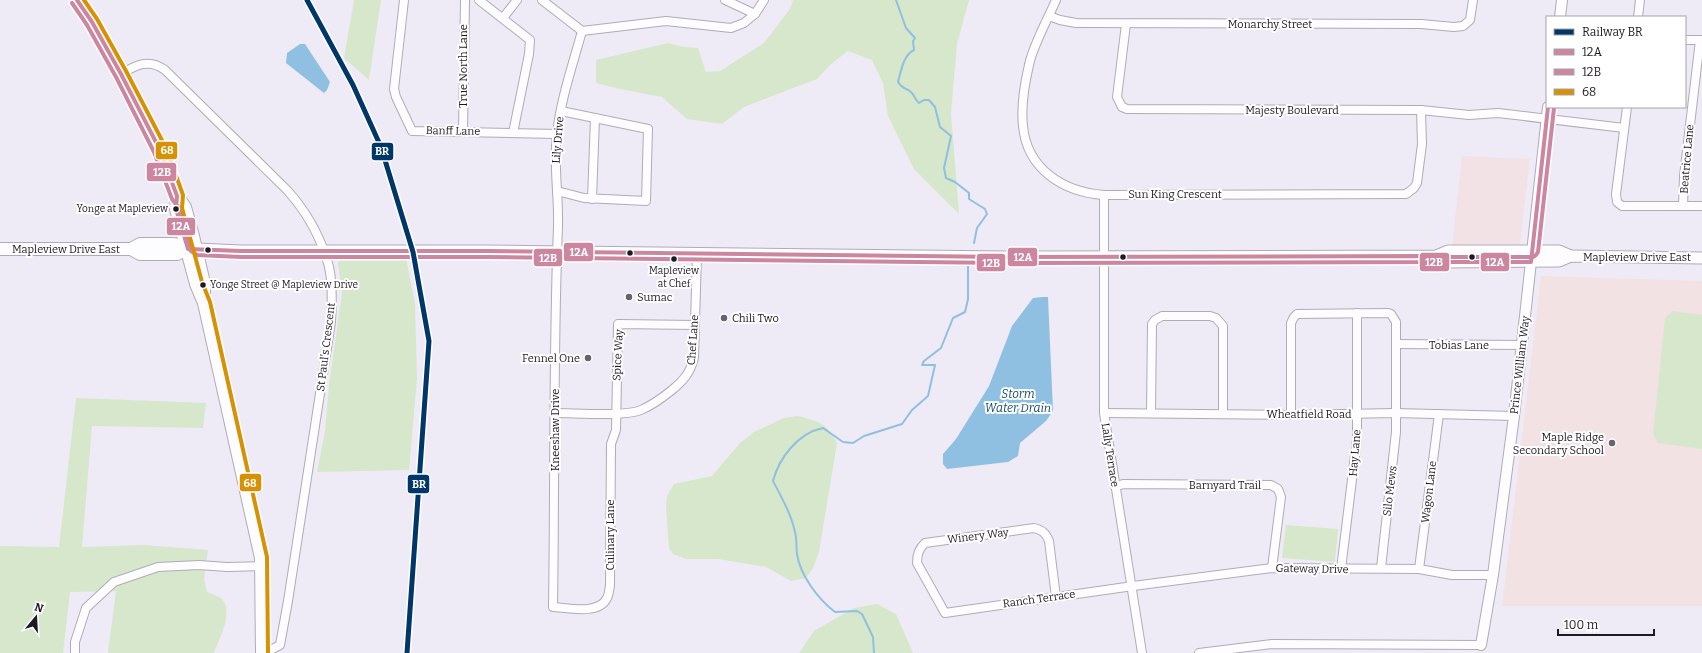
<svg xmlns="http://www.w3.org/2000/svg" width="1702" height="653" viewBox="0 0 1702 653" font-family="Bitter,serif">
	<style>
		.commercial { fill: #f2e2e5 }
		.education { fill: #f2e2e3 }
		.green { fill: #d6e7cc }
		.water { fill: #90c0e1 }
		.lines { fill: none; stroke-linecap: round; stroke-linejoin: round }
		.stream { stroke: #90c0e1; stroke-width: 2 }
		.minor-casing { stroke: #b0acb7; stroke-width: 10 }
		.tertiary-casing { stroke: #b0acb7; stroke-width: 12 }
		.secondary-casing { stroke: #b0acb7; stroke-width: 13 }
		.primary-casing { stroke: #b0acb7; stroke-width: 14 }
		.minor { stroke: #fdfcfe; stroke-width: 8 }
		.tertiary { stroke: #fdfcfe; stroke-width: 10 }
		.secondary { stroke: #fdfcfe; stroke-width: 11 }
		.primary { stroke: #fdfcfe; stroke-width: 12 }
		.bus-1-casing { stroke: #fff; stroke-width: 7 }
		.bus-2-casing { stroke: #fff; stroke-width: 7 }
		.bus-3-casing { stroke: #fff; stroke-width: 7 }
		.bus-1 { stroke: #cc869f; stroke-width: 4 }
		.bus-2 { stroke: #cc869f; stroke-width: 4 }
		.bus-3 { stroke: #d69105; stroke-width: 4 }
		.rail-1-casing { stroke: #fff; stroke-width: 8 }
		.rail-1 { stroke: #003768; stroke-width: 5 }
		.bus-dot { fill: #1d1924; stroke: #fff; stroke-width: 1.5 }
		.poi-dot { fill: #66626e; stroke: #fff; stroke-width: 1.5 }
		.labels { text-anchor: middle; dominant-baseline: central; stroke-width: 4; stroke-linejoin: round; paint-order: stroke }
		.bus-label { font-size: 10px; fill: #1d1924; stroke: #fff; text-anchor: end }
		.street-label { font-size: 11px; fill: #1d1924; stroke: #fff }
		.poi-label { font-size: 11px; fill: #1d1924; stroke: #fff; text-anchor: start }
		.water-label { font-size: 12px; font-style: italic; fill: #184e6c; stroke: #fff }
		.line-badge { stroke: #fff; stroke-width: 1.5 }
		.badge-label { font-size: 11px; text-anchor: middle; font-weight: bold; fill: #fff }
	</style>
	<rect width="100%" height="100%" fill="#efebf6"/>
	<polygon class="commercial" points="1462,156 1530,159 1520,244 1473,244 1452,246"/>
	<polygon class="education" points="1541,276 1702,281 1702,606 1502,606"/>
	<g class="green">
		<polygon points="354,0 381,0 369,80 344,58"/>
		<polygon points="793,0 969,0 957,44 951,113 959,214 914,169 888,116 883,83 872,60 848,51 831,64 817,79 744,107 722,124 687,119 662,97 620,89 596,83 596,60 668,43 683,47 698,48 706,72 720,71 764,43 790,9"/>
		<polygon points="341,257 406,258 415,304 417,379 409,470 317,472 325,431 329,385 342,293 338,263"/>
		<polygon points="1673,311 1702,315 1702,449 1658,443 1653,434 1665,318"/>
		<path d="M76 398 206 403 203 428 92 426 82 547 144 545 208 550 204 579 207 592C211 594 219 596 222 599 234 613 219 638 214 653H108L116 591 70 592 63 653H0V546L59 547Z"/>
		<path d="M798 416C820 422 826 422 837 443L819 552 813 568 806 578 791 581 766 567 719 559H686L673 554 669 548 666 507 667 496 674 484 712 476 740 443 754 432 784 418Z"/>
		<polygon points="1286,525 1338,529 1335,562 1282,558"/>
		<polygon points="877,604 896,614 913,653 799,653 814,631 854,608"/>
	</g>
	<g class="water">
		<polygon points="300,44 305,44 330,82 327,90 324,93 286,63 287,53"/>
		<polygon points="1042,297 1048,297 1053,411 1046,421 1020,443 1018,456 1008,462 947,469 943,464 943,454 956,439 989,386 1012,326 1033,298"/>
	</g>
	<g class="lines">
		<g class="stream">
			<path d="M896 0 906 28 915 38 913 41 914 50C903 55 901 72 898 82 903 90 905 87 911 92 915 96 915 100 919 103L924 100H929L935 107 940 127 951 136 944 168 946 178 955 182 969 193V199L985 209 987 214 977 228 974 243"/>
			<path d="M874 653 873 637 862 614 857 611 835 612C818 599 800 575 797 554 796 547 797 539 795 532 791 514 782 498 773 481 779 458 798 433 823 428L843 442 853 443 864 436 902 424 912 410 928 396 935 365H922L924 361 941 348 953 318 965 312 968 299V263"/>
		</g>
		<defs>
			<g id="minor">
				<polyline points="404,0 394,89 396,97 412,131 557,134"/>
				<polyline points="479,0 530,40 529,54 513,133"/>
				<polyline points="542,0 582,31"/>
				<polyline points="725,0 755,14"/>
				<path d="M1056 0C1048 19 1033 45 1029 65 1025 82 1021 108 1023 126 1027 169 1063 192 1104 195L1406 194 1414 188 1417 183 1422 144 1421 110"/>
				<polyline points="1049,16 1060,20 1076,23 1421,24 1454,27 1463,26 1470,20 1473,0"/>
				<polyline points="1638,17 1640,0"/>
				<polyline points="503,18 517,0"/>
				<polyline points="1126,24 1117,97 1122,107 1127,109 1421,110 1469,115 1498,113 1624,128"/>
				<path d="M582 31C573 64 561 98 557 133 553 164 559 195 558 227 553 353 555 480 553 607 569 608 599 615 607 598 609 595 609 590 610 586L611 444 616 430 618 324 695 325"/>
				<polyline points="582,31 666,21 731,28 744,23 755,14 764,0"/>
				<polyline points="1685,40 1702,40"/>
				<path d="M121 74C136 65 149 58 165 70L287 190C305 210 319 234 327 260 333 276 332 305 331 322L288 601 280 645 265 653"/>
				<polyline points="1627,107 1616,194 1617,202 1622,206 1702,206"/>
				<polyline points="463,132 465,0"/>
				<polyline points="557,191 584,198 646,201 648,129 561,111"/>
				<polyline points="1104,195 1104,413 1142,653"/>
				<polyline points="592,199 595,118"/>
				<polyline points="1683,206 1684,176 1700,40"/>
				<polyline points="1396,344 1522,345"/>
				<path d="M555 413C576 413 624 417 641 410 653 405 662 398 672 390 684 380 690 373 694 358L697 254"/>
				<polyline points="1104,413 1291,415 1395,413 1514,416"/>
				<polyline points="1151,413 1152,324 1155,320 1162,316 1210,316 1216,318 1223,326 1223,413"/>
				<polyline points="1291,415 1291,323 1294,317 1297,314 1388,313 1391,314 1396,322 1396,432 1381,568"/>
				<polyline points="1115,486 1124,484 1271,485 1278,489 1281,497 1272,568"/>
				<polyline points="1341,569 1357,439 1357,313"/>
				<polyline points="1419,569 1439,414"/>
				<path d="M1056 597 1049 541C1046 533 1042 530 1034 528L925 543C919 549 917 554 917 563L945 613 1133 586 1272 568 1419 569 1452 575H1493"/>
				<polyline points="75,653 75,642 86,608 114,582 158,567 199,565 227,567 261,566"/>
				<polyline points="1199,653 1272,644 1481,645"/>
			</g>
			<g id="tertiary">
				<polyline points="1560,17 1562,0"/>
				<polyline points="1481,645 1493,575 1514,416 1548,107"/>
			</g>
			<g id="secondary">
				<polyline points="197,249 241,251 487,251 1007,257 1436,256 1448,251 1559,251 1571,256"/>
				<polyline points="1436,256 1446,262 1559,261 1571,256 1702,258"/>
			</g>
			<g id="primary">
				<polyline points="77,0 92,22 121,74 160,150 177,196 185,207 193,236 204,283 204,297"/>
				<polyline points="177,196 176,209 196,284 204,303 261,558 262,653"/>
				<polyline points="0,249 131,249 140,254 177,254 188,249"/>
				<polyline points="131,249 140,244 174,244 192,249"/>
			</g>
		</defs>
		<use href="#minor" class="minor-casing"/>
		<use href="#tertiary" class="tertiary-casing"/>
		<use href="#secondary" class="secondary-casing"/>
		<use href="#primary" class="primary-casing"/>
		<use href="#minor" class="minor"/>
		<use href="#tertiary" class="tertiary"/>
		<use href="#secondary" class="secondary"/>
		<use href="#primary" class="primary"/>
		<defs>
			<polyline id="bus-1" points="77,0 92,22 121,74 160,150 177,196 176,209 188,249 241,251 487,251 1007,257 1436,256 1446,262 1531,262 1548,107"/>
			<polyline id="bus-2" points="72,3 87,25 116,77 154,152 172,199 180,210 191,251 197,255 241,257 487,257 1007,263 1436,262 1449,257 1533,257 1536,255 1538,252 1554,108"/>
			<polyline id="bus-3" points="84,0 97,19 126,71 166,148 183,195 182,208 202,282 210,302 267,557 268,653"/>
		</defs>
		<use href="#bus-1" class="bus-1-casing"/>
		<use href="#bus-2" class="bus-2-casing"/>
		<use href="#bus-3" class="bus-3-casing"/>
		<use href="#bus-1" class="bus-1"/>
		<use href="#bus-2" class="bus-2"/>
		<use href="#bus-3" class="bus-3"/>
		<defs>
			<polyline id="rail-1" points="307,0 353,85 381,147 413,252 429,341 407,653"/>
		</defs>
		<use href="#rail-1" class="rail-1-casing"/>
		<use href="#rail-1" class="rail-1"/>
	</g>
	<g class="bus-dot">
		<circle cx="176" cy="209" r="3.5"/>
		<circle cx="208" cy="250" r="3.5"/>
		<circle cx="630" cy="253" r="3.5"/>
		<circle cx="1123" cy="257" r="3.5"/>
		<circle cx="1472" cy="257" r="3.5"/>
		<circle cx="674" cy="259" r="3.5"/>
		<circle cx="203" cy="285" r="3.5"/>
	</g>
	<g class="poi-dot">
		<circle cx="629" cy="297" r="4"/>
		<circle cx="724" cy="318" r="4"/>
		<circle cx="588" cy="358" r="4"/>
		<circle cx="1612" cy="443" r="4"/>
	</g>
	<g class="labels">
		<g class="bus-label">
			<text x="168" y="209">Yonge at Mapleview</text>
			<text x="674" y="271" text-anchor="middle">Mapleview<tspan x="674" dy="13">at Chef</tspan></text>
			<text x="210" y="285" text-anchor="start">Yonge Street @ Mapleview Drive</text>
		</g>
		<g class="street-label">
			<text x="1270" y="24">Monarchy Street</text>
			<text transform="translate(463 66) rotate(-90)">True North Lane</text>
			<text x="1292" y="110">Majesty Boulevard</text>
			<text transform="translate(453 131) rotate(1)">Banff Lane</text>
			<text transform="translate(558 140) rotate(-85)">Lily Drive</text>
			<text transform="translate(1687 159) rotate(-85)">Beatrice Lane</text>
			<text x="1175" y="194">Sun King Crescent</text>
			<text x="66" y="249">Mapleview Drive East</text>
			<text x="1637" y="257">Mapleview Drive East</text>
			<text transform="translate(693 340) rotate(-86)">Chef Lane</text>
			<text x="1459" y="345">Tobias Lane</text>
			<text transform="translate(326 347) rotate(-83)">St Paul's Crescent</text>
			<text transform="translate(618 355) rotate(-87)">Spice Way</text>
			<text transform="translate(1520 365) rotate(-83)">Prince William Way</text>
			<text x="1309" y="414">Wheatfield Road</text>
			<text transform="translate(555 430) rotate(-90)">Kneeshaw Drive</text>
			<text transform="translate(1355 453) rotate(-85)">Hay Lane</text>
			<text transform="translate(1110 455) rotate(81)">Lally Terrace</text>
			<text x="1225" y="485">Barnyard Trail</text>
			<text transform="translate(1390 491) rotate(-83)">Silo Mews</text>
			<text transform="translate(1429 492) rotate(-83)">Wagon Lane</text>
			<text transform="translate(610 535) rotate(-90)">Culinary Lane</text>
			<text transform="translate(978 536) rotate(-7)">Winery Way</text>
			<text transform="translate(1312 569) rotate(1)">Gateway Drive</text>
			<text transform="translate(1039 599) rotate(-8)">Ranch Terrace</text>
		</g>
		<g class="poi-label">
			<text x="637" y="297">Sumac</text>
			<text x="732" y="318">Chili Two</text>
			<text x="580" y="358" text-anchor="end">Fennel One</text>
			<text x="1604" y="437" text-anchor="end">Maple Ridge<tspan x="1604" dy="13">Secondary School</tspan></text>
		</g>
		<g class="water-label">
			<text x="1018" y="394">Storm<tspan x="1018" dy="14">Water Drain</tspan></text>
		</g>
	</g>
	<g class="line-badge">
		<rect x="155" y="141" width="23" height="19" rx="4" fill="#d69105"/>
		<rect x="371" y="142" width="23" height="19" rx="4" fill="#003768"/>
		<rect x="146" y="162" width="31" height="20" rx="4" fill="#cc869f"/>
		<rect x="166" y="217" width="30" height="19" rx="4" fill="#cc869f"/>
		<rect x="563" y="242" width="31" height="20" rx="4" fill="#cc869f"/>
		<rect x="1007" y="247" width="31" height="20" rx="4" fill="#cc869f"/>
		<rect x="533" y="248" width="30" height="19" rx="4" fill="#cc869f"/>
		<rect x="1480" y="252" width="30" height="20" rx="4" fill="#cc869f"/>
		<rect x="1419" y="252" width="31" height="20" rx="4" fill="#cc869f"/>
		<rect x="976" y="253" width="30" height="19" rx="4" fill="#cc869f"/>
		<rect x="239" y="473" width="23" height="19" rx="4" fill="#d69105"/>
		<rect x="407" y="474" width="23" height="20" rx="4" fill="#003768"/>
	</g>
	<g class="badge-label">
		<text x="167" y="154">68</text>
		<text x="382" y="155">BR</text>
		<text x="162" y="176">12B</text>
		<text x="181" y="230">12A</text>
		<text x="579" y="256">12A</text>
		<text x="1023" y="261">12A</text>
		<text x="548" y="262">12B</text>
		<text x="1495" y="266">12A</text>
		<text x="1434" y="266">12B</text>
		<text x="991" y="267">12B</text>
		<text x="250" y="487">68</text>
		<text x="419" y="488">BR</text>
	</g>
	<rect x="1546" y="16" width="140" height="92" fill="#ffffff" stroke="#a5a3a7"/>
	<rect x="1554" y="29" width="20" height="6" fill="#003768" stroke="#a5a3a7"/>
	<text x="1582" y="36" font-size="12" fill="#1d1924">Railway BR</text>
	<rect x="1554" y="49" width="20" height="6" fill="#cc869f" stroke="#a5a3a7"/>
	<text x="1582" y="56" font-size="12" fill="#1d1924">12A</text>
	<rect x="1554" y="69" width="20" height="6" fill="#cc869f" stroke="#a5a3a7"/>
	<text x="1582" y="76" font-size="12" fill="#1d1924">12B</text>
	<rect x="1554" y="89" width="20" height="6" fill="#d69105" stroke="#a5a3a7"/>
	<text x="1582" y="96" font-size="12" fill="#1d1924">68</text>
	<g transform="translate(36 617) rotate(18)" stroke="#ffffff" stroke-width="3" paint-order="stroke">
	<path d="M0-3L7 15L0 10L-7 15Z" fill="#1d1924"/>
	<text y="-6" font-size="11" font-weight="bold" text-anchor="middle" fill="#1d1924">N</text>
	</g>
	<path d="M1558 629v6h96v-6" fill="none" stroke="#1d1924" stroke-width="2"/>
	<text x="1564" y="629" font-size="12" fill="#1d1924" stroke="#ffffff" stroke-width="3" paint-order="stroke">100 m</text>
</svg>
